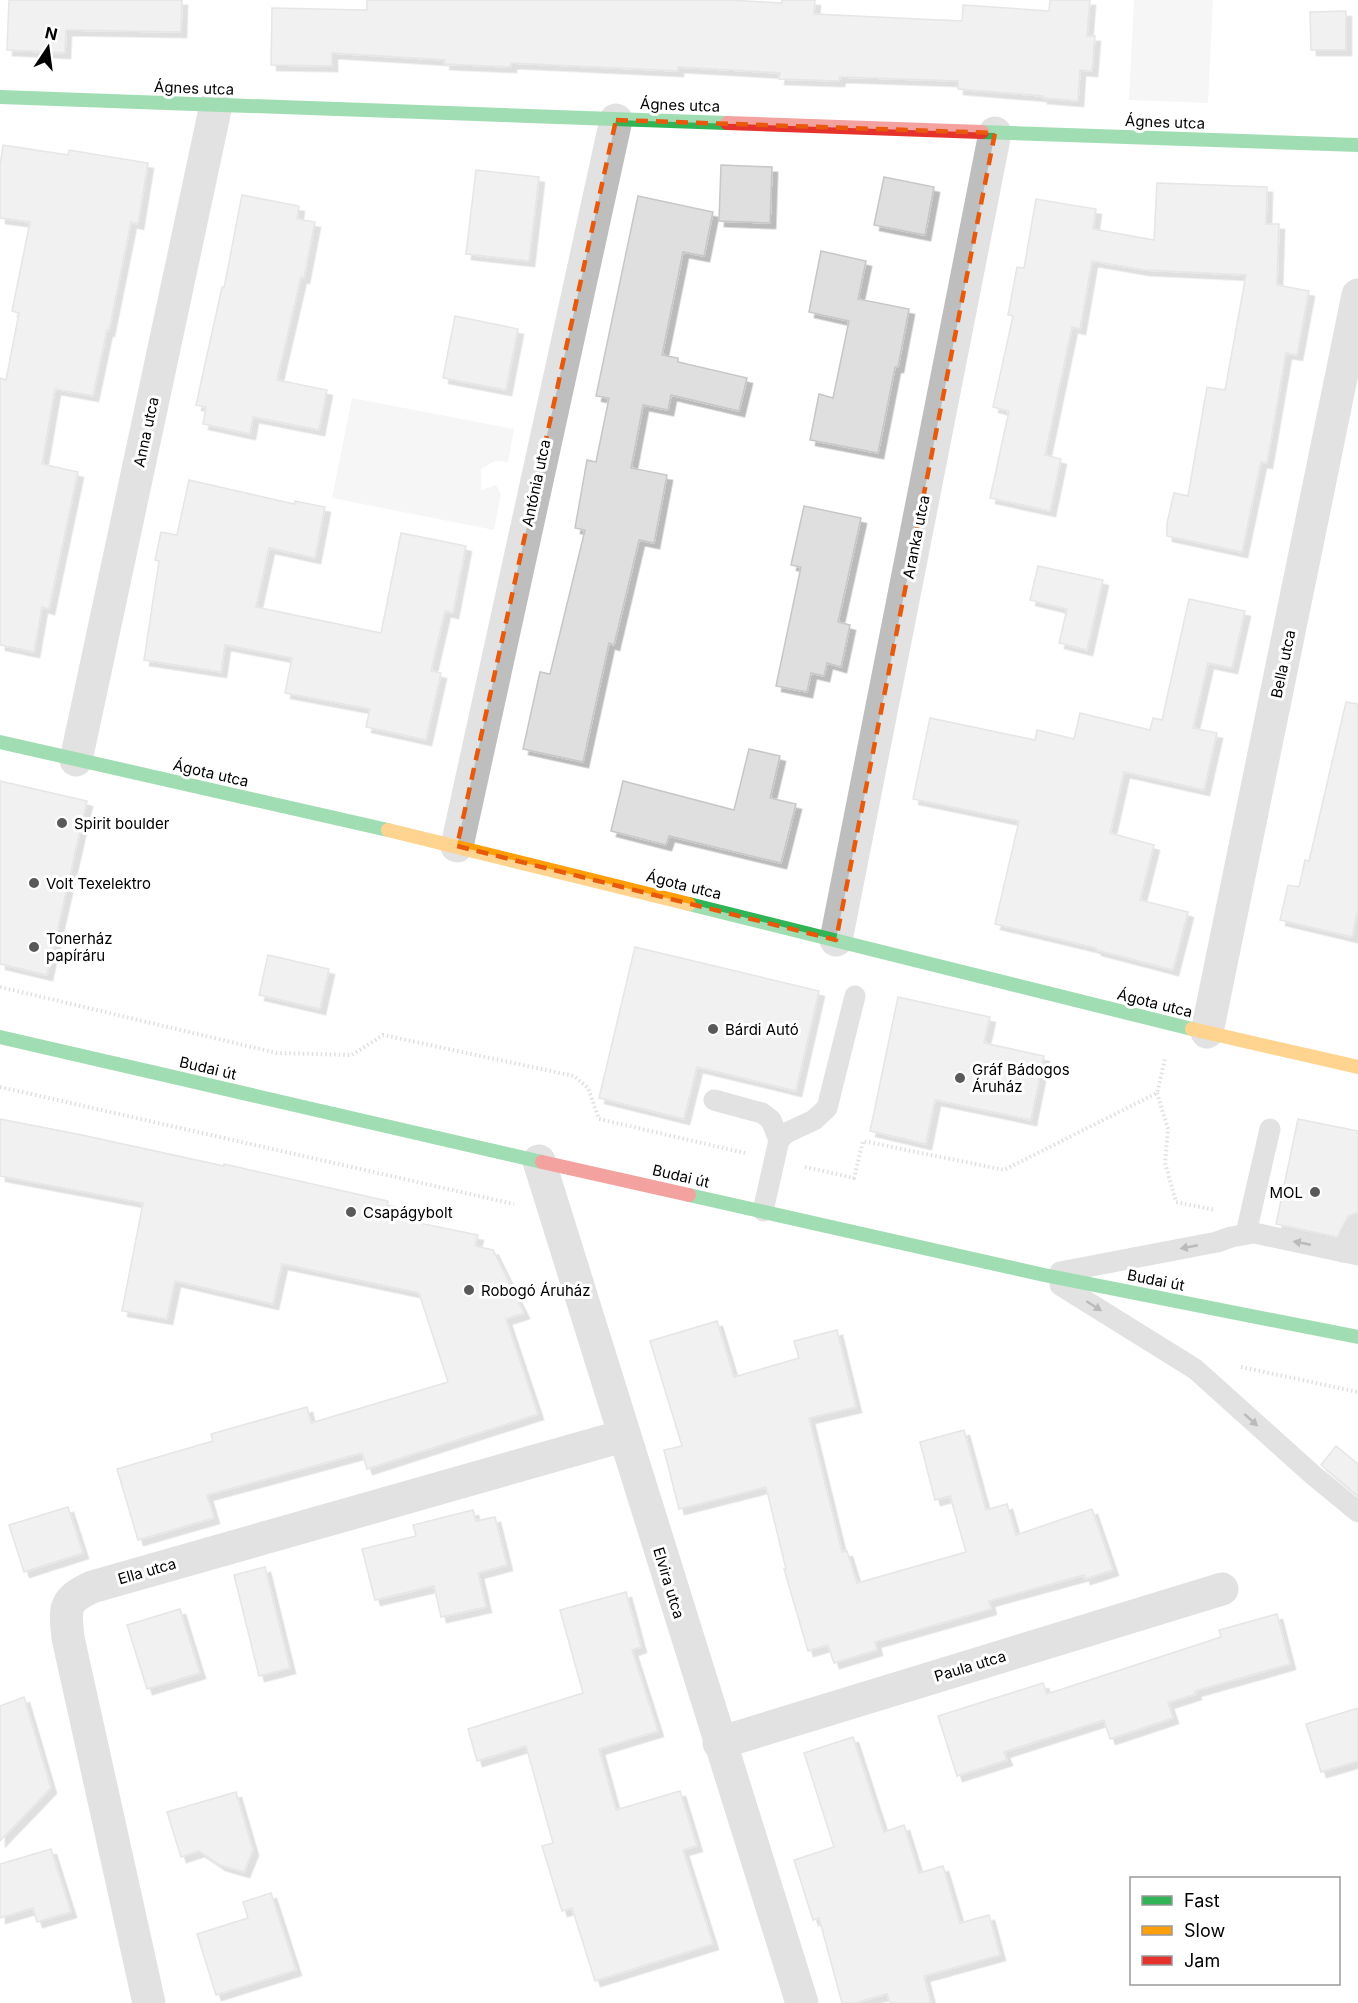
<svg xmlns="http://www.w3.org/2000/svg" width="1358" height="2003" viewBox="0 0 1358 2003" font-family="Inter,sans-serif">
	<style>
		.green { fill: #ececec }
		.building { fill: #dfdfdf; stroke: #c7c7c7; stroke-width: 1.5; filter: url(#shadow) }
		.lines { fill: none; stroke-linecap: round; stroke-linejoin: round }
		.path { stroke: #b9b9b9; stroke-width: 4; stroke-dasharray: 1.5 3; stroke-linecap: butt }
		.lane { stroke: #bebebe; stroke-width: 21 }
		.street { stroke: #bebebe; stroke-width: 33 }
		.fast { stroke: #30b455; stroke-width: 14 }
		.slow { stroke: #ff9f0a; stroke-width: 14 }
		.jam { stroke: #e5322d; stroke-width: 14 }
		.oneway { fill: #686868 }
		.marked { fill: none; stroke: #e8590c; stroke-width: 4.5; stroke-dasharray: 12 8; stroke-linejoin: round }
		.poi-dot { fill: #595959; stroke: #fff; stroke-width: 2 }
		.labels { text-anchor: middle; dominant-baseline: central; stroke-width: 6; stroke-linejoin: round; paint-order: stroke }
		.street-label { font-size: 15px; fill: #000; stroke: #fff }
		.poi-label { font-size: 15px; fill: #000; stroke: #fff; text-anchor: start }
	</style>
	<defs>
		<filter id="shadow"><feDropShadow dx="5.5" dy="5.5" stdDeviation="0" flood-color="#0004"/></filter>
	</defs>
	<rect width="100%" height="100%" fill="#fff"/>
	<g class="green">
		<polygon points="1134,0 1213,0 1208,103 1129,100"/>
		<polygon points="352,398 514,429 508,462 495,461 481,469 481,490 496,485 501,494 494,530 332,498"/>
	</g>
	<g class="building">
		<polygon points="9,0 182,0 181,32 66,30 65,53 7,50"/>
		<polygon points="367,0 729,0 782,3 782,0 815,0 814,14 962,21 963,5 1049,11 1050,0 1090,0 1087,36 1095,36 1092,71 1080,70 1078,101 1042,98 1043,96 958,89 958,81 840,77 839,81 779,79 780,73 678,67 678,71 511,63 511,67 444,64 445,60 332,53 332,66 271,65 272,8 367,10"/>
		<polygon points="1346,11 1346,50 1311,50 1310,12"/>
		<polygon points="3,145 68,155 69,150 148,163 138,224 131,222 109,331 107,330 93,396 55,389 42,464 78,472 49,609 42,607 34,652 0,645 0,378 6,380 19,313 12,311 30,222 0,218 0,166"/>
		<polygon points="721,165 772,167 770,223 719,221"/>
		<polygon points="476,170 539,177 529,261 466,254"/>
		<polygon points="884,177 934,187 925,235 874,225"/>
		<polygon points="1157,183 1267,187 1266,224 1279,224 1277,285 1309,291 1297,355 1286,353 1267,463 1261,462 1242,552 1167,536 1167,523 1174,493 1188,496 1207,387 1225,390 1246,275 1144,270 1092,261 1080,329 1072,327 1045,455 1061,459 1050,511 990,498 1009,411 993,407 1013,316 1008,315 1017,267 1024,268 1036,199 1096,209 1093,229 1154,240"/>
		<polygon points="242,195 299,206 297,219 315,222 304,278 301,277 277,380 327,390 319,430 253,417 250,434 203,424 206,407 196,405 222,287 224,288"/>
		<polygon points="638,196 713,212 704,256 683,252 662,355 678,358 678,362 747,378 739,411 671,395 668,410 643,405 631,468 667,475 654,543 639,540 614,645 609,643 583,762 523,749 540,672 550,674 585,530 575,528 587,460 596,462 609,398 596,396"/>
		<polygon points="821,251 866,261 858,299 909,309 898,367 895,367 878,453 810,440 819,394 833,398 849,321 809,312"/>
		<polygon points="455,316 518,329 506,390 443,378"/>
		<polygon points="189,480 294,504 295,501 325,507 315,558 269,548 256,607 381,633 401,533 466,546 453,613 445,611 431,671 441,673 426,740 366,727 370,709 285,693 292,658 225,645 221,672 144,660 159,561 155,560 161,532 177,535"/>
		<polygon points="804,506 861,518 838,622 850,625 841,667 827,663 824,676 811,673 807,692 776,686 801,567 791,565"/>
		<polygon points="1038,566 1103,580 1087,650 1059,643 1067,609 1030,600"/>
		<polygon points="1189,599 1245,611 1232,668 1208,663 1193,728 1217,733 1204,790 1124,772 1110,833 1154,845 1140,900 1188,912 1173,970 1096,950 1096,948 995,924 1019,821 913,799 930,718 1035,740 1037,730 1074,739 1080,713 1150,730 1153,718 1162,720"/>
		<polygon points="1346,702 1358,704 1358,910 1352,937 1280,920 1288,885 1299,887 1305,860 1309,861"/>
		<polygon points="749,749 780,756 770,798 796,804 781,863 669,836 666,845 611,831 623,781 734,810"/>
		<polygon points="0,781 87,801 47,975 0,964"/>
		<polygon points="635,947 819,991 796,1091 697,1067 684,1119 599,1098"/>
		<polygon points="268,955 329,969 320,1009 259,995"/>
		<polygon points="898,997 990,1017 984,1043 1044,1056 1031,1120 935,1100 926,1144 870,1131"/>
		<polygon points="0,1119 82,1135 224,1166 224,1164 388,1201 385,1216 478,1235 475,1246 493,1250 524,1313 506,1319 538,1414 367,1469 362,1453 207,1495 214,1518 138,1540 117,1469 213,1441 211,1434 307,1407 311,1423 448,1382 419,1293 282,1264 273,1304 175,1281 167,1319 122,1311 143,1203 0,1176"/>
		<polygon points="1298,1119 1358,1131 1358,1212 1348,1216 1337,1237 1276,1224"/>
		<polygon points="717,1321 734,1377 799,1358 794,1341 837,1330 856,1407 809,1418 842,1552 847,1551 857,1583 966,1552 950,1496 935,1500 920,1442 964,1430 986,1510 1007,1504 1016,1535 1092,1509 1113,1570 1085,1579 1084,1575 989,1601 991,1609 875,1642 877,1650 834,1663 828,1645 808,1651 784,1569 786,1569 766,1487 679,1509 664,1450 682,1446 650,1341"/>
		<polygon points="1336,1446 1358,1464 1358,1496 1321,1465"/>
		<polygon points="68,1507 83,1553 24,1572 9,1525"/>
		<polygon points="473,1510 476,1521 495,1517 507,1565 478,1573 486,1607 441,1617 434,1586 375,1600 362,1549 416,1536 413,1525"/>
		<polygon points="265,1567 290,1668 259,1676 234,1575"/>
		<polygon points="626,1592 641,1647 632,1650 658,1731 599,1749 616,1810 680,1791 697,1846 683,1850 713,1944 595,1981 572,1908 562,1911 542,1846 553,1843 526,1746 477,1761 468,1729 583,1693 560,1610"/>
		<polygon points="180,1609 200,1673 147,1689 127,1625"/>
		<polygon points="1277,1614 1290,1664 1195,1691 1196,1694 1168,1703 1173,1718 1110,1739 1104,1720 1004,1752 1007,1760 957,1776 938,1716 1043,1683 1047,1694 1221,1637 1219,1630"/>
		<polygon points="24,1697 51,1788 0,1841 0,1706"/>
		<polygon points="1358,1708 1358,1761 1321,1772 1306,1724"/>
		<polygon points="853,1737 884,1832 904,1825 919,1873 943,1866 960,1923 989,1915 1000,1955 924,1976 931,2003 890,2003 887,1994 854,2003 842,2003 819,1918 813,1920 794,1860 834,1847 804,1753"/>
		<polygon points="236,1792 253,1850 244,1872 220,1865 199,1851 181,1857 167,1812"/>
		<polygon points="51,1849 71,1912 37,1922 33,1908 0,1918 0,1864"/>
		<polygon points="271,1893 296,1970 216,1995 197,1934 248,1918 243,1902"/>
	</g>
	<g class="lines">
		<g class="path">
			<polyline points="0,987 277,1053 352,1055 383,1035 574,1076 588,1088 599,1119 745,1153"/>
			<polyline points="0,1087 514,1204"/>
			<polyline points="1157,1093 1168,1129 1165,1163 1176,1202 1215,1210"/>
			<polyline points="805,1167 854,1178 863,1141 1004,1170 1157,1093 1165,1059"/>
			<polyline points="1241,1367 1358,1392"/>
		</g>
		<g class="lane">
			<polyline points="714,1100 762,1113 771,1120 779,1140"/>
			<polyline points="763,1211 779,1140 786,1133 814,1120 827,1108 855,996"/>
			<polyline points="1246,1233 1270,1129"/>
			<polyline points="1343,1252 1357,1229 1358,1224"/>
			<polyline points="1060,1272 1217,1242 1231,1237 1254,1233 1358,1255"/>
			<polyline points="1060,1285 1195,1369 1313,1475 1358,1512"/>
		</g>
		<g class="street">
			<polyline points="76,760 216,105"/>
			<polyline points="457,846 616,120"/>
			<polyline points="836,940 995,133"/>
			<polyline points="1207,1032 1358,295"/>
			<polyline points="539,1161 802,2003"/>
			<polyline points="719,1743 1222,1589"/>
			<path d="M149 2003 68 1638C65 1607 63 1601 92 1587L623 1436"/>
		</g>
		<g class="fast">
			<polyline points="0,97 727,123"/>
			<polyline points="982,132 1358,145"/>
			<polyline points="0,742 388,830"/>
			<polyline points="689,904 1192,1029"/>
			<polyline points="0,1037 542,1162"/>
			<polyline points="689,1195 1044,1275 1358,1337"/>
		</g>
		<g class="slow">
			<polyline points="388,830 689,904"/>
			<polyline points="1192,1029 1358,1067"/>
		</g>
		<g class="jam">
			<polyline points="727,123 982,132"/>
			<polyline points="542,1162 689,1195"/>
		</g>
	</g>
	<defs><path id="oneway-solid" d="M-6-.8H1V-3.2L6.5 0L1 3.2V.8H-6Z" transform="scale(1.5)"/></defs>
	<g class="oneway">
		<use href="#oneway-solid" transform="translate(1302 1243) rotate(-169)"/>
		<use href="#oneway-solid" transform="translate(1189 1247) rotate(169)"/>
		<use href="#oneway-solid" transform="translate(1094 1306) rotate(32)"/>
		<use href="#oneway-solid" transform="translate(1251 1420) rotate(42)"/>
	</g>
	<path d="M0 0H1358V2003H0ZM616 120 995 133 836 940 457 846Z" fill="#fff" fill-opacity=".55" fill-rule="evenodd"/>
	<path class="marked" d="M616 120 995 133 836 940 457 846Z"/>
	<g class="poi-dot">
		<circle cx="62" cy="823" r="6"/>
		<circle cx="34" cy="883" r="6"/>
		<circle cx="34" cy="947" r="6"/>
		<circle cx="713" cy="1029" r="6"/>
		<circle cx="960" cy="1078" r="6"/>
		<circle cx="1315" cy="1192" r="6"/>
		<circle cx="351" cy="1212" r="6"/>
		<circle cx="469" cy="1290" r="6"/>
	</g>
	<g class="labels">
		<g class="street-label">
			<text transform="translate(194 88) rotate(2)">Ágnes utca</text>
			<text transform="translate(680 105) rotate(2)">Ágnes utca</text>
			<text transform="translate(1165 122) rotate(2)">Ágnes utca</text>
			<text transform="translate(146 432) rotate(-78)">Anna utca</text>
			<text transform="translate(536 483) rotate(-78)">Antónia utca</text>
			<text transform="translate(916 537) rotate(-79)">Aranka utca</text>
			<text transform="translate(1283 664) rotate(-78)">Bella utca</text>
			<text transform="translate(211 773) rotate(13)">Ágota utca</text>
			<text transform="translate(684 885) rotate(14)">Ágota utca</text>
			<text transform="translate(1155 1003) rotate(14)">Ágota utca</text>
			<text transform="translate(208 1068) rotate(13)">Budai út</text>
			<text transform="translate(681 1176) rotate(13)">Budai út</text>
			<text transform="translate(1156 1280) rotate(11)">Budai út</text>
			<text transform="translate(147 1571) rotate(-16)">Ella utca</text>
			<text transform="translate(669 1583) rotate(73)">Elvira utca</text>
			<text transform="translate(970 1666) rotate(-17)">Paula utca</text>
		</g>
		<g class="poi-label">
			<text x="74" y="823">Spirit boulder</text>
			<text x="46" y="883">Volt Texelektro</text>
			<text x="46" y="938">Tonerház<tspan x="46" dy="17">papíráru</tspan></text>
			<text x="725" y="1029">Bárdi Autó</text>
			<text x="972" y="1069">Gráf Bádogos<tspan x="972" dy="17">Áruház</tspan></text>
			<text x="1303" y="1192" text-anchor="end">MOL</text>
			<text x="363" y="1212">Csapágybolt</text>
			<text x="481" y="1290">Robogó Áruház</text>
		</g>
	</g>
	<rect x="1130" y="1877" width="210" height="108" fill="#ffffff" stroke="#999999" stroke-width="1.5"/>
	<rect x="1142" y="1896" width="30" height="9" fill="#30b455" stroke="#999999" stroke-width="1.5"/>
	<text x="1184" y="1907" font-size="18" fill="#000000">Fast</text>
	<rect x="1142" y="1926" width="30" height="9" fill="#ff9f0a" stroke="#999999" stroke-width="1.5"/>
	<text x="1184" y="1937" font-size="18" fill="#000000">Slow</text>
	<rect x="1142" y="1956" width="30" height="9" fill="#e5322d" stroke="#999999" stroke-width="1.5"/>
	<text x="1184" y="1967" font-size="18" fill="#000000">Jam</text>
	<g transform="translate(48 48) rotate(13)" stroke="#ffffff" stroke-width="4.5" paint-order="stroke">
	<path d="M0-4.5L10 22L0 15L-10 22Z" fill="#000000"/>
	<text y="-9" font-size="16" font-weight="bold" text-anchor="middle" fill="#000000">N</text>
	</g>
</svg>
